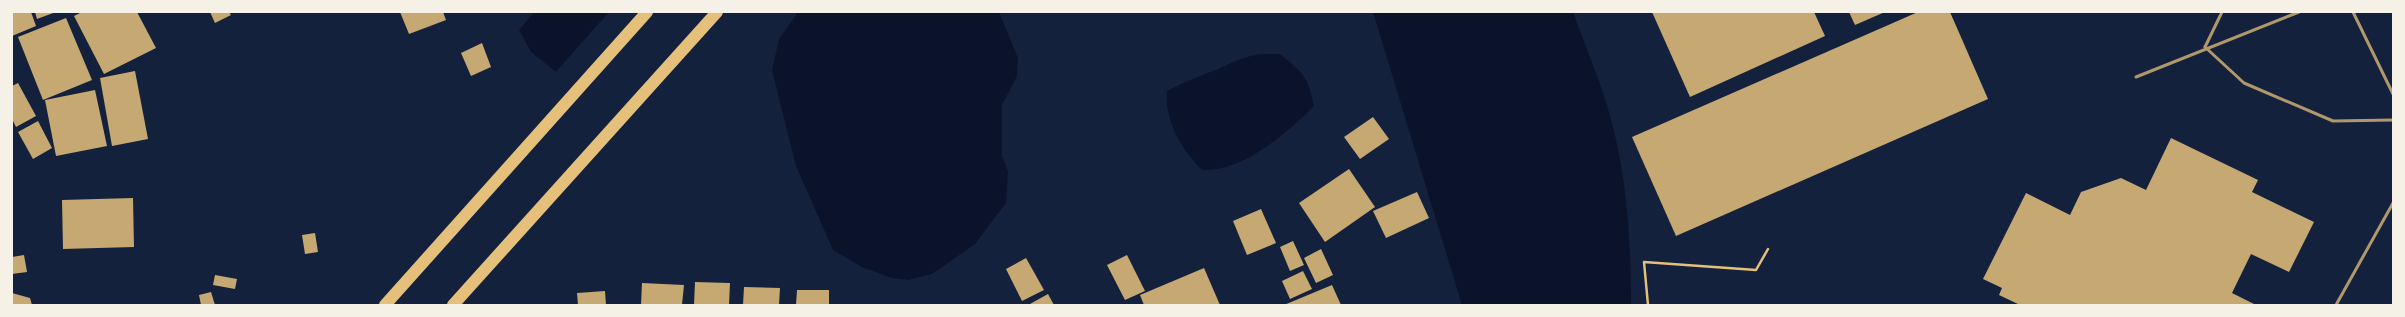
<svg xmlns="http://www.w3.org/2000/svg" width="2405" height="317" viewBox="0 0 2405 317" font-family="'Exo 2',sans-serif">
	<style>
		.water { fill: #0b132b }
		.pier { fill: #14213d }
		.building { fill: #c6a872 }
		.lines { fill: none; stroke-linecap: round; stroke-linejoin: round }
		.path { stroke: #e5c07b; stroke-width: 2.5 }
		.service { stroke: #b1986c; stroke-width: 3 }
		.motorway { stroke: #e5c07b; stroke-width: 12 }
	</style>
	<rect width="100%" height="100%" fill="#14213d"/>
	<g class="water">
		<polygon points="534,12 658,12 566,80 531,52 519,30"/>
		<polygon points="798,12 999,12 1018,58 1017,76 1002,105 1002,156 1008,171 1006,203 975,244 932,274 908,280 892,278 862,267 833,250 796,166 772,70 779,39"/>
		<path d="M1373 12H1573C1585 45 1599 78 1609 112 1627 175 1631 240 1631 305H1462Z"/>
		<path d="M1260 54H1280C1303 73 1308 76 1314 106 1286 134 1242 172 1202 170 1182 150 1164 120 1167 91 1182 83 1197 77 1213 71 1230 64 1242 57 1260 54Z"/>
	</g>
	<polygon class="pier" points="609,12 660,12 614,58 565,82 554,74"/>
	<g class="building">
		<polygon points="12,12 31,12 36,26 12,36"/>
		<polygon points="35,12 56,12 37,19"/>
		<polygon points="82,12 137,12 156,48 104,74 74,16"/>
		<polygon points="210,12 229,12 231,15 215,23"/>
		<polygon points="400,12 443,12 446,20 409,34"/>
		<polygon points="1652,12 1814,12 1825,36 1690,97"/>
		<polygon points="1849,12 1885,12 1855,25"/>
		<polygon points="1918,12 1950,12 1988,99 1676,236 1632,137"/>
		<polygon points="66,18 92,80 43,100 18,37"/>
		<polygon points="482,43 491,67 471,76 461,53"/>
		<polygon points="135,71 148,139 112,146 100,78"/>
		<polygon points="18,83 36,116 16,127 12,119 12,86"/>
		<polygon points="95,90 107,146 56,156 45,100"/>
		<polygon points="1373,117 1389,139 1360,159 1344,137"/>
		<polygon points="38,121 52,148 33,159 18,132"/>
		<polygon points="2171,138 2258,180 2252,192 2314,222 2289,272 2251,254 2232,293 2256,305 2020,305 1999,295 2002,288 1983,279 2026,193 2070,215 2081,192 2121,178 2146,190"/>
		<polygon points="1349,169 1375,207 1325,242 1299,203"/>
		<polygon points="1417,192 1429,218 1386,238 1373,211"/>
		<polygon points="133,198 134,247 63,249 62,200"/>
		<polygon points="1261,209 1276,243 1247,255 1233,221"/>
		<polygon points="315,233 318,252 305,254 302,235"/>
		<polygon points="1293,241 1304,265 1290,271 1280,247"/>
		<polygon points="1321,249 1333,275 1316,283 1304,258"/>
		<polygon points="24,255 27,272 12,274 12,257"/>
		<polygon points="1127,255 1145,291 1125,300 1107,265"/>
		<polygon points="1026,258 1044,290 1022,301 1006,269"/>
		<polygon points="1204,268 1220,305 1144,305 1140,295"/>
		<polygon points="1303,271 1312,289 1290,299 1282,281"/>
		<polygon points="215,275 237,279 235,289 213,285"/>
		<polygon points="695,282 730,283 729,305 694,305"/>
		<polygon points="642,283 684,285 682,305 641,305"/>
		<polygon points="1332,285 1341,305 1284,305"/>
		<polygon points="744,287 780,288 779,305 743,305"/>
		<polygon points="797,290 829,290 829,305 796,305"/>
		<polygon points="605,291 606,305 578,305 577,293"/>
		<polygon points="211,292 215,305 201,305 199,295"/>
		<polygon points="12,293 30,298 32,305 12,305"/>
		<polygon points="1048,294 1054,305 1030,305 1030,304"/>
	</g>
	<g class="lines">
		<polyline class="path" points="1648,305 1644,262 1756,270 1768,249"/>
		<g class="service">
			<polyline points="2353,12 2393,94"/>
			<polyline points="2205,47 2244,83 2333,121 2393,120"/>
			<polyline points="2205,47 2222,12"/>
			<polyline points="2136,77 2299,12"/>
			<polyline points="2336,305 2393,203"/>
		</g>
		<g class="motorway">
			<polyline points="385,305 647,12"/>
			<polyline points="453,305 717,12"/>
		</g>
	</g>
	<rect width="2405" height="317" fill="none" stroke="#f6f1e7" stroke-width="26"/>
</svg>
